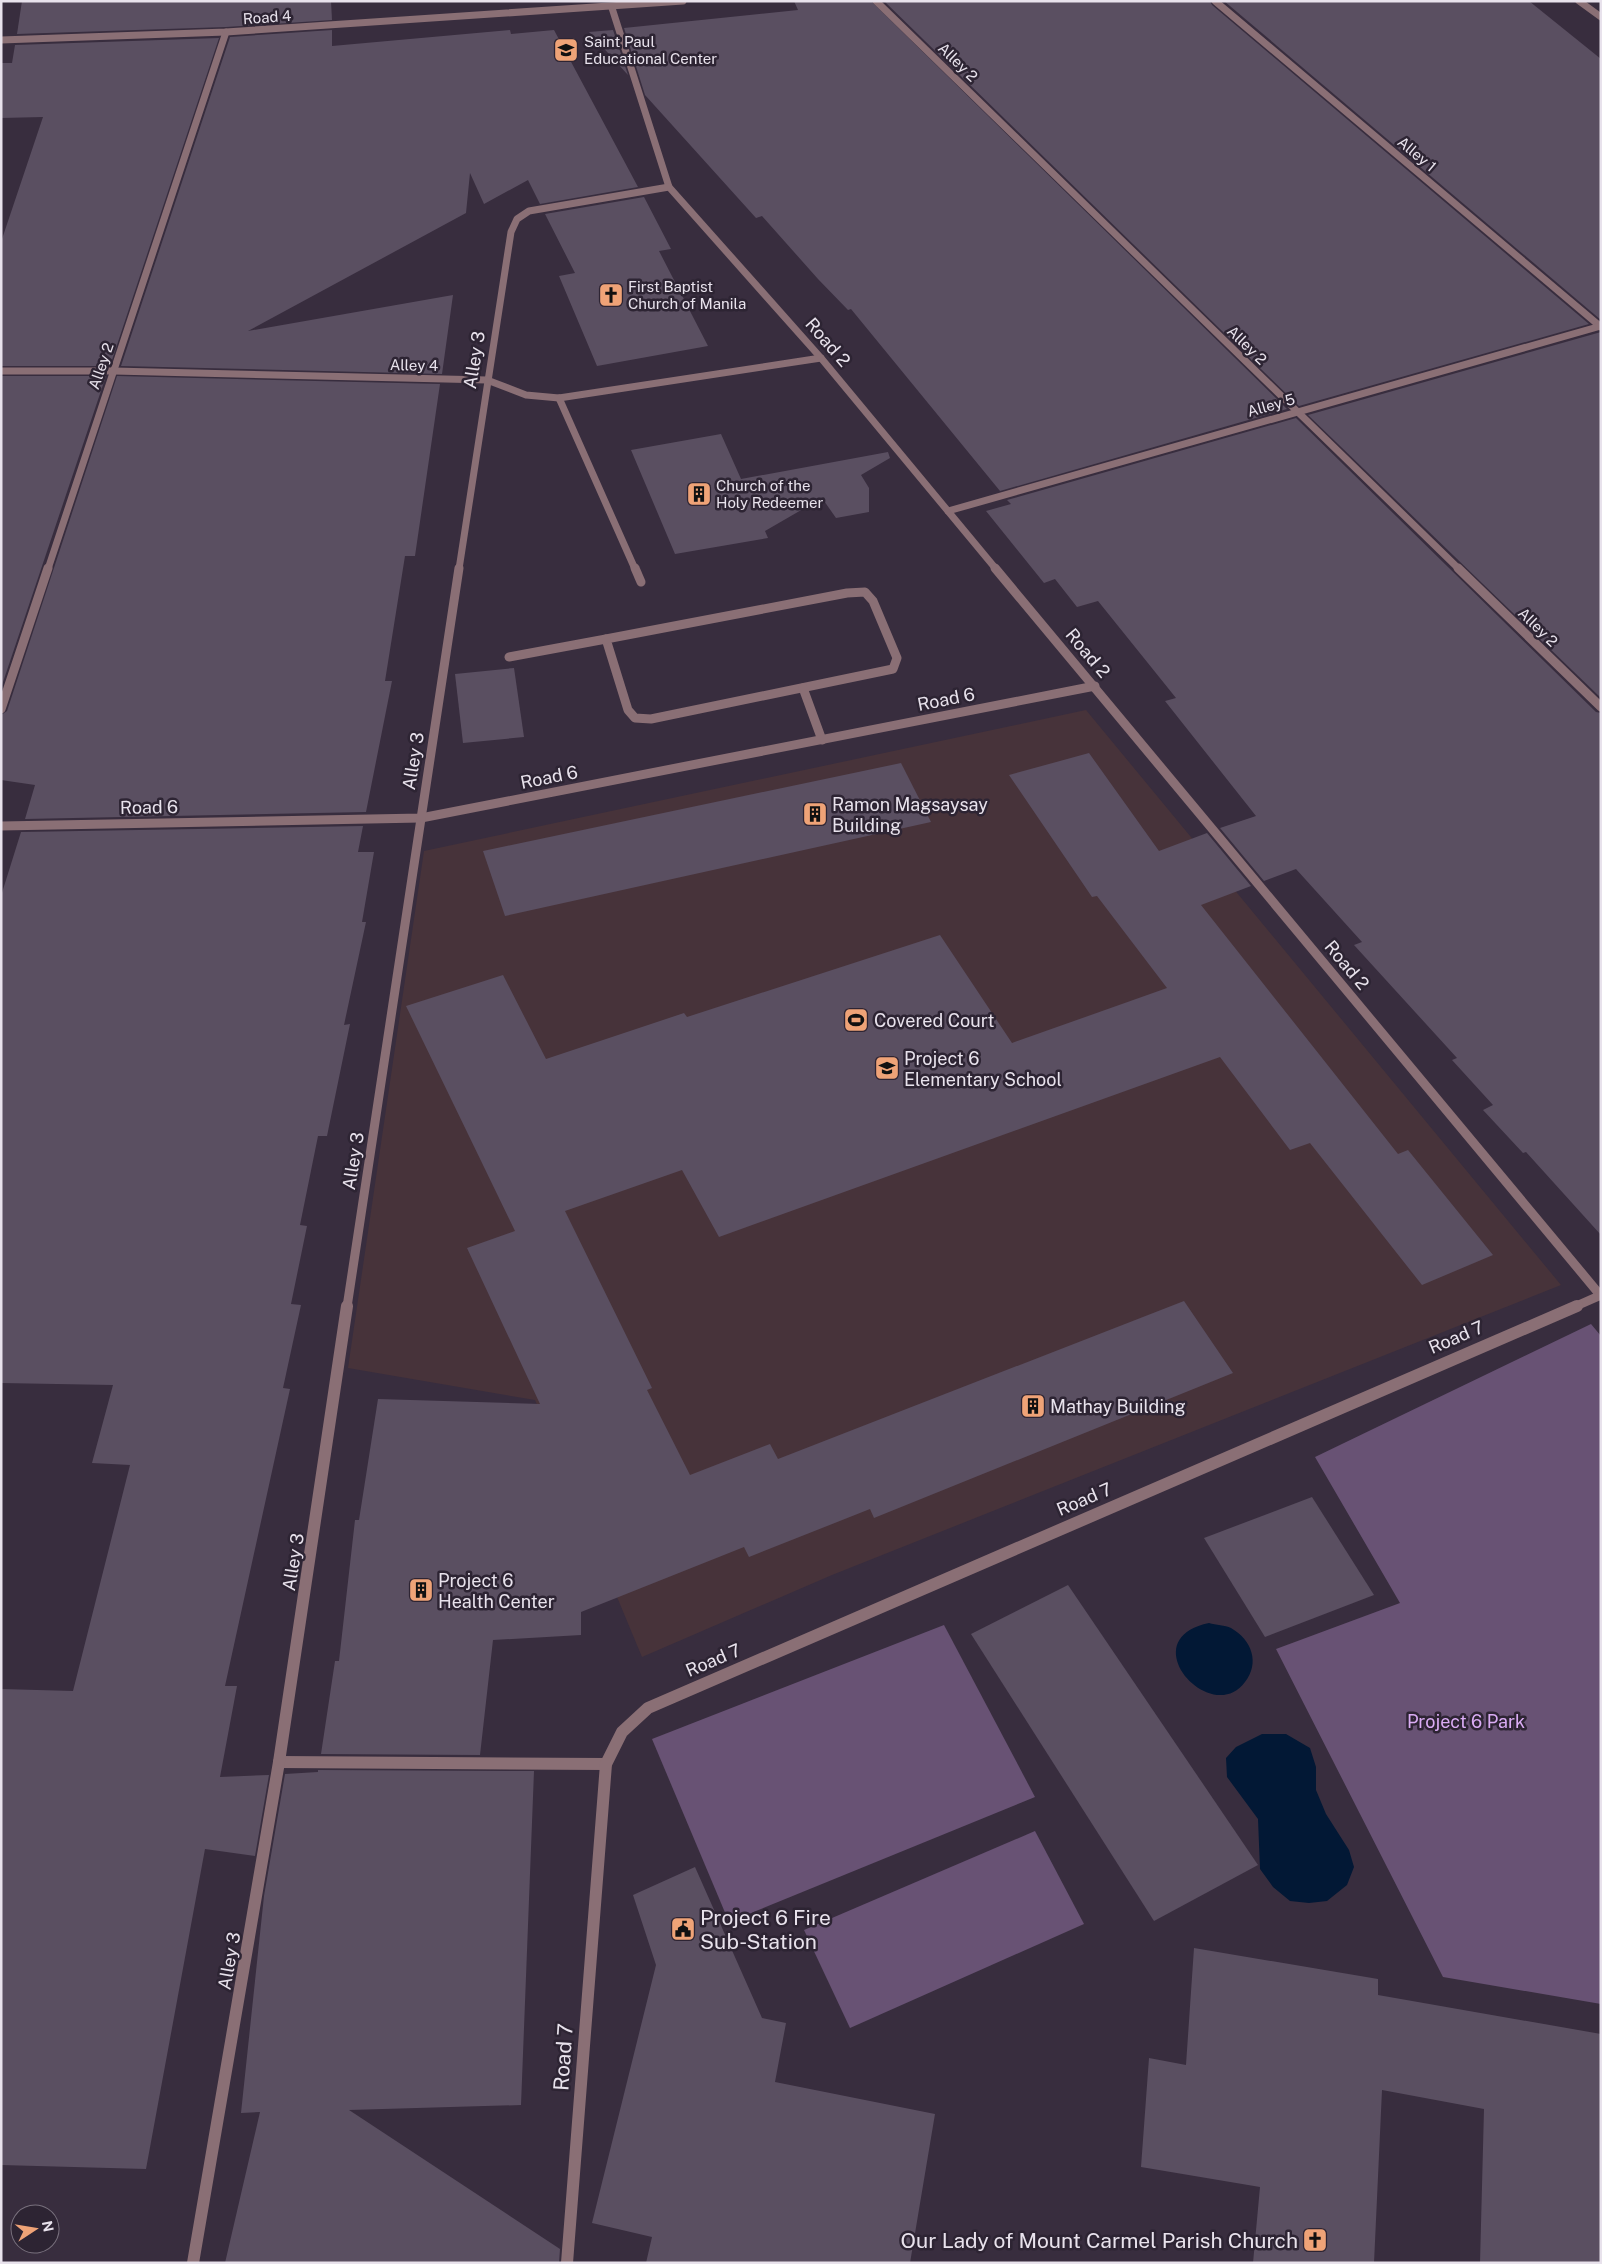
<svg xmlns="http://www.w3.org/2000/svg" width="1602" height="2264" viewBox="0 0 1602 2264" font-family="'Public Sans',sans-serif">
	<style>
		.education { fill: #47333a }
		.green { fill: #685274 }
		.water { fill: #021835 }
		.building { fill: #5a4f61 }
		.lines { fill: none; stroke-linecap: round; stroke-linejoin: round }
		.service-far2 { stroke: #8a6f75; stroke-width: 7 }
		.service-far1 { stroke: #8a6f75; stroke-width: 9 }
		.service { stroke: #8a6f75; stroke-width: 12 }
		.minor-far2 { stroke: #8a6f75; stroke-width: 7 }
		.minor-far1 { stroke: #8a6f75; stroke-width: 9 }
		.minor { stroke: #8a6f75; stroke-width: 12 }
		.tertiary { stroke: #8a6f75; stroke-width: 7 }
		.labels { text-anchor: middle; dominant-baseline: central; stroke-width: 5; stroke-linejoin: round; paint-order: stroke }
		.far-street-label { font-size: 15px; fill: #e8e2ec; stroke: #2d2433 }
		.far-poi-label { font-size: 15px; fill: #e8e2ec; stroke: #2d2433; text-anchor: start }
		.street-label { font-size: 18px; fill: #e8e2ec; stroke: #2d2433 }
		.poi-label { font-size: 18px; fill: #e8e2ec; stroke: #2d2433; text-anchor: start }
		.park-label { font-size: 18px; fill: #daacf4; stroke: #2d2433 }
		.near-poi-label { font-size: 21px; fill: #e8e2ec; stroke: #2d2433; text-anchor: start }
		.near-street-label { font-size: 21px; fill: #e8e2ec; stroke: #2d2433 }
	</style>
	<rect width="100%" height="100%" fill="#382d3e"/>
	<polygon class="education" points="1086,710 1561,1285 832,1575 642,1657 535,1400 348,1368 424,851"/>
	<g class="green">
		<polygon points="1591,1324 1601,1336 1601,2004 1443,1977 1276,1649 1400,1603 1315,1457"/>
		<polygon points="944,1625 1035,1797 729,1922 652,1739"/>
		<polygon points="1035,1831 1084,1924 850,2028 804,1930"/>
	</g>
	<g class="water">
		<path d="M1209 1623C1216 1625 1225 1625 1231 1628 1252 1640 1260 1663 1245 1682 1211 1728 1131 1639 1209 1623Z"/>
		<polygon points="1262,1734 1286,1734 1310,1748 1316,1767 1316,1790 1326,1814 1349,1850 1354,1867 1347,1885 1327,1901 1309,1903 1290,1901 1273,1887 1260,1869 1258,1819 1227,1777 1226,1758 1236,1747"/>
	</g>
	<g class="building">
		<polygon points="22,1 331,1 332,20 226,27 17,34"/>
		<polygon points="794,1 871,1 1287,409 1000,491 851,309 848,310 818,279 762,216 756,218 645,95 624,28 798,10"/>
		<polygon points="884,1 1210,1 1212,5 1589,324 1299,406"/>
		<polygon points="1224,1 1529,1 1601,59 1601,320"/>
		<polygon points="332,30 332,46 510,30 511,34 554,30 638,187 540,204 528,180 484,204 470,173 466,213 248,331 453,295 442,374 121,366 230,37"/>
		<polygon points="613,30 628,75 589,32"/>
		<polygon points="219,38 110,366 1,366 1,242 43,117 1,118 1,63 12,63 15,45"/>
		<polygon points="644,197 671,249 659,251 708,346 597,366 559,276 575,273 545,214"/>
		<polygon points="1601,332 1601,698 1308,415"/>
		<polygon points="1,376 106,376 1,688"/>
		<polygon points="117,376 440,384 415,556 405,556 385,681 392,681 366,812 25,819 35,785 1,780 1,715 7,711"/>
		<polygon points="1296,418 1596,712 1601,713 1601,1235 1526,1152 1523,1153 1483,1110 1493,1105 1452,1060 1457,1058 1354,945 1362,942 1296,869 1264,881 1220,828 1256,816 1165,701 1176,698 1098,601 1077,607 1055,579 1044,583 986,511 1011,504 1007,500"/>
		<polygon points="721,434 741,479 888,452 890,458 861,475 869,488 869,512 836,518 822,498 765,531 768,538 675,554 631,450"/>
		<polygon points="514,668 524,737 463,743 455,674"/>
		<polygon points="1089,753 1159,851 1207,833 1251,886 1201,905 1398,1154 1408,1150 1493,1255 1422,1285 1310,1143 1290,1150 1220,1057 719,1237 682,1170 565,1211 652,1388 647,1390 690,1475 770,1444 778,1459 1184,1301 1233,1373 874,1518 870,1509 749,1557 744,1547 581,1612 581,1635 493,1640 480,1755 321,1754 335,1661 339,1661 355,1520 359,1520 378,1399 540,1404 467,1248 515,1231 406,1006 503,975 546,1059 684,1013 687,1017 940,935 1012,1043 1167,988 1097,896 1092,897 1009,775"/>
		<polygon points="901,763 931,822 505,916 483,851"/>
		<polygon points="363,826 358,852 374,852 362,922 366,922 344,1025 350,1024 327,1136 318,1136 300,1225 307,1226 291,1304 301,1305 283,1388 290,1389 225,1686 237,1686 220,1777 269,1775 255,1856 205,1849 146,2169 1,2165 1,1689 73,1691 130,1465 92,1463 113,1385 1,1383 1,896 21,832"/>
		<polygon points="1312,1497 1374,1595 1265,1637 1204,1538"/>
		<polygon points="1068,1585 1258,1865 1154,1921 971,1634"/>
		<polygon points="318,1770 534,1771 521,2105 349,2110 560,2249 559,2263 225,2263 260,2112 241,2113 264,1896 285,1774 318,1772"/>
		<polygon points="695,1867 762,2018 786,2023 775,2082 935,2114 910,2263 646,2263 652,2237 592,2223 656,1965 633,1895"/>
		<polygon points="1194,1948 1378,1979 1378,1995 1601,2034 1601,2263 1480,2263 1484,2109 1382,2090 1374,2263 1253,2263 1260,2187 1141,2167 1149,2058 1186,2065"/>
	</g>
	<g class="lines">
		<polyline class="service-far2" points="559,398 635,569"/>
		<g class="service-far1">
			<polyline points="635,568 641,582"/>
			<polygon points="865,592 873,601 897,658 893,669 651,719 635,718 628,710 606,639 847,593"/>
			<polyline points="509,657 606,639"/>
			<polyline points="803,688 822,740"/>
		</g>
		<polyline class="service" points="279,1762 606,1764"/>
		<g class="minor-far2">
			<polyline points="876,1 1459,569"/>
			<polyline points="1215,1 1601,327"/>
			<polyline points="612,8 669,187 821,358 996,569"/>
			<polyline points="1,40 226,32 683,1"/>
			<polyline points="1,371 114,371 487,380 526,395 559,398 821,358"/>
			<polyline points="948,511 1601,326"/>
			<polyline points="48,569 226,32"/>
			<polyline points="459,569 511,232 517,219 529,211 669,187"/>
		</g>
		<g class="minor-far1">
			<polyline points="995,568 1601,1296"/>
			<polyline points="1458,568 1601,707"/>
			<polyline points="1,709 48,568"/>
			<polyline points="1,826 421,818 1095,686"/>
			<polyline points="347,1307 459,568"/>
			<polyline points="1574,1307 1601,1295"/>
		</g>
		<g class="minor">
			<polyline points="193,2263 279,1762 347,1306"/>
			<polyline points="567,2263 606,1764 622,1732 648,1708 1577,1306"/>
		</g>
		<polyline class="tertiary" points="1579,1 1601,17"/>
	</g>
	<defs>
		<symbol id="school-square" viewBox="-11 -11 22 22"><rect x="-9" y="-9" width="18" height="18" rx="4" fill="#efa377" stroke="#2d2433"/><path d="M0-5L7-2L0 1L-7-2ZM-4 1L0 2.5L4 1V4Q0 6-4 4Z" fill="#111"/></symbol>
		<symbol id="church-square" viewBox="-11 -11 22 22"><rect x="-9" y="-9" width="18" height="18" rx="4" fill="#efa377" stroke="#2d2433"/><path d="M-1.2-6h2.4v3.5h3.3v2.4h-3.3V6h-2.4V-.1h-3.3v-2.4h3.3Z" fill="#111"/></symbol>
		<symbol id="building-square" viewBox="-11 -11 22 22"><rect x="-9" y="-9" width="18" height="18" rx="4" fill="#efa377" stroke="#2d2433"/><path d="M-4-6H4V6H1V3H-1V6H-4ZM-2.5-4.3h1.7v1.8h-1.7ZM.8-4.3h1.7v1.8H.8ZM-2.5-1h1.7V.8h-1.7ZM.8-1h1.7V.8H.8Z" fill="#111"/></symbol>
		<symbol id="stadium-square" viewBox="-11 -11 22 22"><rect x="-9" y="-9" width="18" height="18" rx="4" fill="#efa377" stroke="#2d2433"/><path d="M0-5a6.5 5 0 1 0 0 10a6.5 5 0 1 0 0-10ZM-3.5-1.8h7v3.6h-7Z" fill="#111"/></symbol>
		<symbol id="civic-square" viewBox="-11 -11 22 22"><rect x="-9" y="-9" width="18" height="18" rx="4" fill="#efa377" stroke="#2d2433"/><path d="M-.6-6.5H3V-4.5H.6V-3L4-1V1h2V6H-6V1h2V-1L-.6-3ZM-1.2 2.5V6h2.4V2.5Z" fill="#111"/></symbol>
	</defs>
	<g fill-rule="evenodd">
		<use href="#school-square" x="552" y="36" width="28" height="28"/>
		<use href="#church-square" x="597" y="281" width="28" height="28"/>
		<use href="#building-square" x="685" y="480" width="28" height="28"/>
		<use href="#building-square" x="801" y="800" width="28" height="28"/>
		<use href="#stadium-square" x="842" y="1006" width="28" height="28"/>
		<use href="#school-square" x="873" y="1054" width="28" height="28"/>
		<use href="#building-square" x="1019" y="1392" width="28" height="28"/>
		<use href="#building-square" x="407" y="1576" width="28" height="28"/>
		<use href="#civic-square" x="669" y="1915" width="28" height="28"/>
		<use href="#church-square" x="1301" y="2226" width="28" height="28"/>
	</g>
	<g class="labels">
		<g class="far-street-label">
			<text transform="translate(267 17) rotate(-4)">Road 4</text>
			<text transform="translate(958 62) rotate(44)">Alley 2</text>
			<text transform="translate(1417 154) rotate(40)">Alley 1</text>
			<text transform="translate(1247 345) rotate(44)">Alley 2</text>
			<text transform="translate(414 365) rotate(1)">Alley 4</text>
			<text transform="translate(101 366) rotate(-71)">Alley 2</text>
			<text transform="translate(1271 405) rotate(-16)">Alley 5</text>
			<text transform="translate(1538 627) rotate(44)">Alley 2</text>
		</g>
		<g class="far-poi-label">
			<text x="584" y="41">Saint Paul<tspan x="584" dy="17">Educational Center</tspan></text>
			<text x="628" y="286">First Baptist<tspan x="628" dy="17">Church of Manila</tspan></text>
			<text x="716" y="485">Church of the<tspan x="716" dy="17">Holy Redeemer</tspan></text>
		</g>
		<g class="street-label">
			<text transform="translate(828 342) rotate(49)">Road 2</text>
			<text transform="translate(474 360) rotate(-81)">Alley 3</text>
			<text transform="translate(1088 653) rotate(50)">Road 2</text>
			<text transform="translate(946 699) rotate(-11)">Road 6</text>
			<text transform="translate(413 761) rotate(-81)">Alley 3</text>
			<text transform="translate(549 777) rotate(-11)">Road 6</text>
			<text transform="translate(149 807) rotate(-1)">Road 6</text>
			<text transform="translate(1347 965) rotate(50)">Road 2</text>
			<text transform="translate(353 1161) rotate(-81)">Alley 3</text>
			<text transform="translate(1456 1337) rotate(-23)">Road 7</text>
			<text transform="translate(1084 1499) rotate(-23)">Road 7</text>
			<text transform="translate(293 1562) rotate(-81)">Alley 3</text>
			<text transform="translate(713 1660) rotate(-23)">Road 7</text>
			<text transform="translate(229 1961) rotate(-80)">Alley 3</text>
		</g>
		<g class="poi-label">
			<text x="832" y="804">Ramon Magsaysay<tspan x="832" dy="21">Building</tspan></text>
			<text x="874" y="1020">Covered Court</text>
			<text x="904" y="1058">Project 6<tspan x="904" dy="21">Elementary School</tspan></text>
			<text x="1050" y="1406">Mathay Building</text>
			<text x="438" y="1580">Project 6<tspan x="438" dy="21">Health Center</tspan></text>
		</g>
		<g class="park-label">
			<text x="1466" y="1721">Project 6 Park</text>
		</g>
		<g class="near-poi-label">
			<text x="700" y="1917">Project 6 Fire<tspan x="700" dy="24">Sub-Station</tspan></text>
			<text x="1298" y="2240" text-anchor="end">Our Lady of Mount Carmel Parish Church</text>
		</g>
		<g class="near-street-label">
			<text transform="translate(563 2057) rotate(-86)">Road 7</text>
		</g>
	</g>
	<rect width="1602" height="2264" fill="none" stroke="#e8e2ec" stroke-width="5"/>
	<g transform="translate(35 2229) rotate(78)"><circle r="24" fill="#2d2433" stroke="#78707d"/>
	<path d="M0-4L9 19L0 12L-9 19Z" fill="#efa377"/>
	<text y="-8" font-size="14" font-weight="bold" text-anchor="middle" fill="#e8e2ec">N</text>
	</g>
</svg>
